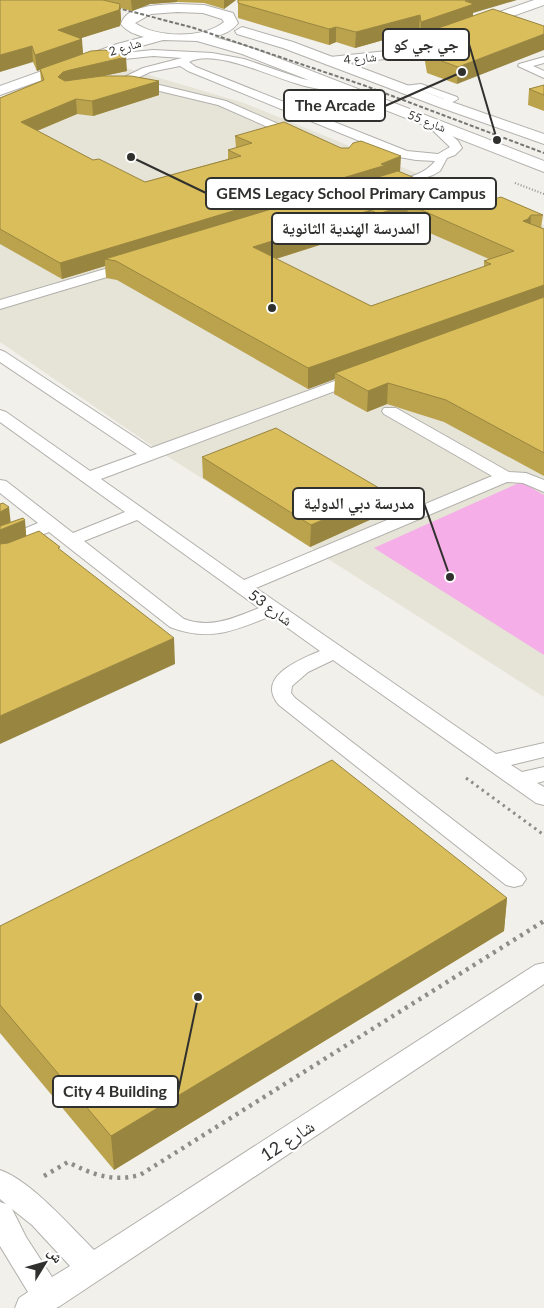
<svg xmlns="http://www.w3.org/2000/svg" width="544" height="1308" viewBox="0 0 544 1308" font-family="Lato,'Noto Naskh Arabic',sans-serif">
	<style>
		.built { fill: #e6e3d7 }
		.green { fill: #f5aee7 }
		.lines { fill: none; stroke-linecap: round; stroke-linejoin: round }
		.service-casing { stroke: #b2b0ac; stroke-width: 2 }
		.minor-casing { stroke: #b2b0ac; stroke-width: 2 }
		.tertiary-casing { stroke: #b2b0ac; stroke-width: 2 }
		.path-far2 { stroke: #8d8d8a; stroke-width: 2; stroke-dasharray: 1 2; stroke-linecap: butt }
		.path-far1 { stroke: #8d8d8a; stroke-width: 3; stroke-dasharray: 2.5 4; stroke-linecap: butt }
		.path { stroke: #8d8d8a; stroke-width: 4.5; stroke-dasharray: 3 5; stroke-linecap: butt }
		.service { fill: #fff; fill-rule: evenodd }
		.minor { fill: #fff; fill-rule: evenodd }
		.tertiary { fill: #fff; fill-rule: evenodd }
		.rail { stroke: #767673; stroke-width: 2; stroke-dasharray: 4 2; stroke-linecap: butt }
		.wall { fill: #bba34e; fill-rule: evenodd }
		.shaded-wall { fill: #988540 }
		.building { fill: #d9be5b; stroke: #988540; fill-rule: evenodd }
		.labels { text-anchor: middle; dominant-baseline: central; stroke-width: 4.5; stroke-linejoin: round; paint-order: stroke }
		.far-street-label { font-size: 12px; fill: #30302e; stroke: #fff }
		.street-label { font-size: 15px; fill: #30302e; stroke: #fff }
		.near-street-label { font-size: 18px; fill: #30302e; stroke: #fff }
		.leader { fill: none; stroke: #30302e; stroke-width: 2 }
		.callout-dot { fill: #30302e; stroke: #fff; stroke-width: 2 }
		.callout { fill: #fff; stroke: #30302e; stroke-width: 2 }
		.callout-label { font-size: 16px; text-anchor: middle; font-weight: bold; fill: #30302e }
	</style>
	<rect width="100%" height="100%" fill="#f1f0eb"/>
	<polygon class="built" points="109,63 244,103 544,225 544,697 167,456 0,342 0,105"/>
	<polygon class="green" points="521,482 544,495 544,655 374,548"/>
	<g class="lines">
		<defs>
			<g id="service">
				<path d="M153 50 212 53 244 59 303 79 348 87 349 89 344 92C329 90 313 89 298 84 272 77 214 48 189 62L196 67 407 151 438 154 450 147 424 122 430 119 434 120 458 141 462 148 455 155 447 158 440 171 433 175 389 190 383 186 385 183C401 179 424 176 435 161L416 160 399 157 188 71 180 66 150 72 129 82H147L226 101 303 135 305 137 303 139H295L218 105 147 88 128 86 127 84 128 82 121 84 116 81 143 68 182 58 153 56 95 62 90 59 95 56Z"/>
				<polygon points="544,57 544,63 533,66 544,71 544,78 518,66 519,64"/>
				<polygon points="421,84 457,97 458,99 444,107 438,104 444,99 420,90 404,92 399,89 404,86"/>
				<polygon points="132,261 139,265 137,268 0,309 0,300"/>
				<path d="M0 350 5 352 151 448 354 374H364L367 377 364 380 101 479 244 580 492 476 384 414 382 411 384 408H396L509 472 526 473 544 480V492L523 483 507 482 256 588 496 754 544 743V757L511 765 522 772 544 767V781L537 783 544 787V805L536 803 333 660 308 672 292 686 291 693 295 698 522 873 526 879 522 885 514 887 506 885 279 705C255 677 299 660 320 651L271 616C234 631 209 642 170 627L49 532 0 551V539L38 523 0 493V480L6 481 73 533 125 512 0 422V410L6 412 90 471 137 454 0 362ZM137 520 259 608C234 618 211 629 184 619L84 541Z"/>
				<path d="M544 963V984L60 1306 56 1308H15L19 1298 28 1292 0 1246V1202L6 1204 0 1199V1170C31 1181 70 1226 94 1250L535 965ZM12 1209 32 1225 70 1266 52 1277 26 1237Z"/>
			</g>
			<polygon id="minor" points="534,0 544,0 544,5 394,58 330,65 325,64 323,61 325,58 330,57 387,51"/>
			<g id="tertiary">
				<path d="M177 4 204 5 233 13 238 23C232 31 224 34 214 37L252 48 544 161V172L242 54 197 41 163 40 127 50 0 95V86L117 44 144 37C135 34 127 32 121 24 127 4 161 5 177 4ZM177 12 203 13 222 19 224 22C203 39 157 38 135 23L151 14Z"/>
				<polygon points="242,27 293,42 449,101 544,134 544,144 439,107 283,48 237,34 235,31"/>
			</g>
		</defs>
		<use href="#service" class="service-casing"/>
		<use href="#minor" class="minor-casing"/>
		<use href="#tertiary" class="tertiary-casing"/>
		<polyline class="path-far2" points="515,183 544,194"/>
		<polyline class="path-far1" points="466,778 544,835"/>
		<path class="path" d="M44 1176 68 1162C93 1175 112 1182 140 1175L544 921"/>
		<use href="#service" class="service"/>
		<use href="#minor" class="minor"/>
		<use href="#tertiary" class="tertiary"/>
		<polyline class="rail" points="88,0 194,28 363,85 544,153"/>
	</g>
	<g class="wall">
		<path d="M0 0H236L224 9 204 3 177 2 150 4 132 11 120 8 121 19 120 26 81 38 83 54 127 71 103 76 159 81V95L93 116 77 114 37 131 93 160 145 182 228 159V150L236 148 235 136 341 148 400 172H399L478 204 543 215 541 228 544 229V476L444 422 387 404 367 412 334 394 335 379 308 389 117 280 106 278 105 266 62 279 0 244V98L41 81 40 70 37 71 33 62ZM407 223 489 259 484 261V267L371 306 276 259 370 229 377 232Z"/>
		<polygon points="238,3 473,13 457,84 427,73 423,50 423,36 420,37 419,30 355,48 336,42 329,45 238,18"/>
		<polygon points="544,85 544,111 528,105 529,89"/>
		<polygon points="202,457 386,492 385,513 310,547 203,478"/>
		<polygon points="507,898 504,931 114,1170 0,1033 0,926"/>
	</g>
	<g class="shaded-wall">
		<polygon points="131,0 177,0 177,2 150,4 132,11"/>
		<polygon points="224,0 236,0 224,9"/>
		<polygon points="469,0 517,0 473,13 473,19 424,33 423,36 420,37 421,22"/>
		<polygon points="120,4 121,19 120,26 59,45 58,30"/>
		<polygon points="420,15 419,30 355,48 356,32"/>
		<polygon points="336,27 336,42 329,45 329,29"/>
		<polygon points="544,34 544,50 457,84 458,67"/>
		<polygon points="82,39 83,54 37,71 35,55"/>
		<polygon points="32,46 33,62 0,72 0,55"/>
		<polygon points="126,57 127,71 71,83 64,86 58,77 63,72 70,70"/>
		<polygon points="159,81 159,95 93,116 92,101"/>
		<polygon points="76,99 77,114 22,137 21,122"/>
		<polygon points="401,156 400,172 385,177 116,261 105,259 105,266 62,279 60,263 381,164"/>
		<polygon points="408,204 407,223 377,232 378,214"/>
		<polygon points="371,210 370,229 253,266 253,247"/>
		<polygon points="531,215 530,233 523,221"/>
		<polygon points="544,285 544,304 335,373 335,379 308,389 308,368"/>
		<polygon points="388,383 387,404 367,412 368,391"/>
		<polygon points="386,492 385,513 310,547 311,525"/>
		<polygon points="9,507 11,525 25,520 27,545 0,556 0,512"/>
		<polygon points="174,638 175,664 0,744 0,716"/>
		<polygon points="507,898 504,931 114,1170 111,1136"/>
	</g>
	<g class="building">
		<polygon points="0,0 103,0 120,4 119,10 58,30 82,39 35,55 32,46 0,55"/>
		<polygon points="238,0 469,0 465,1 474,4 421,22 420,15 356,32 336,27 329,29 238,3"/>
		<polygon points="493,9 544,26 544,34 458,67 428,56 424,33"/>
		<polygon points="105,50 126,57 70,70 63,72 58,77 65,81 102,76 131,76 159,81 92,101 76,99 21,122 93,160 99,159 145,182 241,156 228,150 252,143 235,136 284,122 341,148 349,148 353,143 361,141 401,156 381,164 386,165 60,263 0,229 0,98 44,80 40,69 91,51"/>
		<polygon points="544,85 544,95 529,89"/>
		<path d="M398 171 478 204 488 205 491 200 501 197 543 215H531L528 219 523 221 544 229V285L308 368 116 261 105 259ZM408 204 514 251 484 261 491 264 371 306 253 247 371 210 378 214Z"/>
		<polygon points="544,297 544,453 446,400 388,383 368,391 335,373"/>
		<polygon points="276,428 386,492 311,525 202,457"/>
		<polygon points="3,503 9,507 0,512 0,504"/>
		<polygon points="23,518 25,520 0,530 0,526"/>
		<polygon points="39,531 60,547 58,548 174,638 0,716 0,544 8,543"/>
		<polygon points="332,760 507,898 111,1136 0,1005 0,926"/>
	</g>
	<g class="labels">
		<g class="far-street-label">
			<text transform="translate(125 47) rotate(-17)">شارع 2</text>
			<text transform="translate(360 58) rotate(-5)">شارع 4</text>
			<text transform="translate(427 121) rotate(21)">شارع 55</text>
		</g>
		<g class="street-label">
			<text transform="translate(271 607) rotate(36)">شارع 53</text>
		</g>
		<g class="near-street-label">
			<text transform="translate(287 1140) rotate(-33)">شارع 12</text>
		</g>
	</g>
	<path class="leader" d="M497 140L469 44M462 72L385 106M131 157L206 193M272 308L272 228M450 577L424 503M198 997L178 1092"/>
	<g class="callout-dot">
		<circle cx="497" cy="140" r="5"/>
		<circle cx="462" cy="72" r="5"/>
		<circle cx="131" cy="157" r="5"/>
		<circle cx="272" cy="308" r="5"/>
		<circle cx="450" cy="577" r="5"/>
		<circle cx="198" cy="997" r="5"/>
	</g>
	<g class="callout">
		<rect x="383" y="29" width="86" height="31" rx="5"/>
		<rect x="284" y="90" width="101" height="31" rx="5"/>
		<rect x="206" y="178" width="290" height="31" rx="5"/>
		<rect x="272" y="213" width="158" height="31" rx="5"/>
		<rect x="293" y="488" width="131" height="31" rx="5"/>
		<rect x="53" y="1076" width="125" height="31" rx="5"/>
	</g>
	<g class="callout-label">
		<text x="426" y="50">جي جي كو</text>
		<text x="335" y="111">The Arcade</text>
		<text x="351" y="199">GEMS Legacy School Primary Campus</text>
		<text x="351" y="234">المدرسة الهندية الثانوية</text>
		<text x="359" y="509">مدرسة دبي الدولية</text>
		<text x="115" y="1097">City 4 Building</text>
	</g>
	<g transform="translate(45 1263) rotate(53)" stroke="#ffffff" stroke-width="4" paint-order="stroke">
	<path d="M0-4L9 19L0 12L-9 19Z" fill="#30302e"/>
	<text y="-8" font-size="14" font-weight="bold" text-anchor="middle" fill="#30302e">ش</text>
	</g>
</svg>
